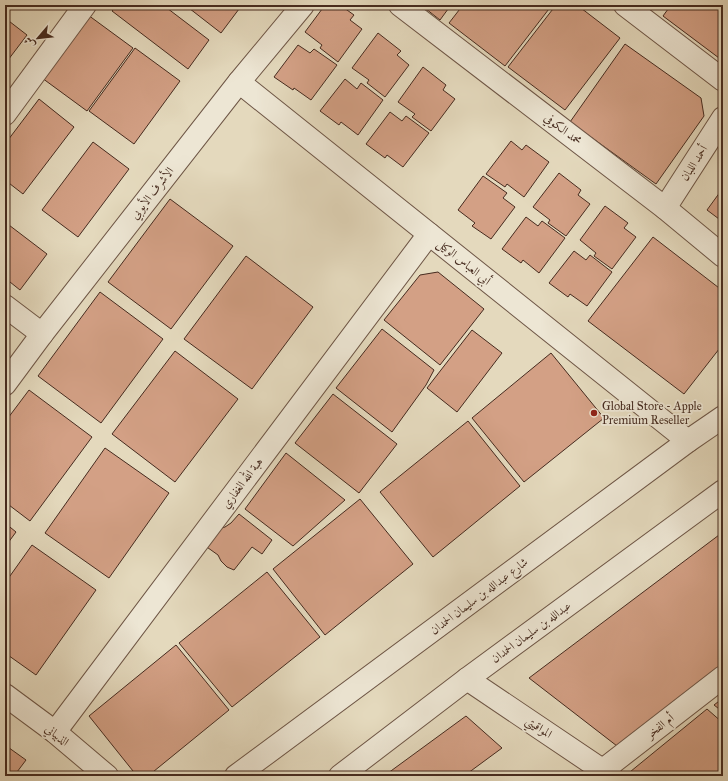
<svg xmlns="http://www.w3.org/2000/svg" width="728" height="781" viewBox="0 0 728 781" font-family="'IM FELL Great Primer',Amiri,serif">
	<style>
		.building { fill: #d3a085; stroke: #462b1f }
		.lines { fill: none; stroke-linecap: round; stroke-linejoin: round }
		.minor-casing { stroke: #6e5646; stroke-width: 24 }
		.tertiary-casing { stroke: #6e5646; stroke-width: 24 }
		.minor { stroke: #ede6d4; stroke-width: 22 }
		.tertiary { stroke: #ede6d4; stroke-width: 22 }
		.poi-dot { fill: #8f2418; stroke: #ede6d4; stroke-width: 1.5 }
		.labels { text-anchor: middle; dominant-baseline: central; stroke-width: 3.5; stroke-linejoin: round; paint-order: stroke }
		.street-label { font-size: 12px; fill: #462b1f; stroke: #ede6d4 }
		.poi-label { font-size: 12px; fill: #462b1f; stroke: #ede6d4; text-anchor: start }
	</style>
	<rect width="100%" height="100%" fill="#e4d9bd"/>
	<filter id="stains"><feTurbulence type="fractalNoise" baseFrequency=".005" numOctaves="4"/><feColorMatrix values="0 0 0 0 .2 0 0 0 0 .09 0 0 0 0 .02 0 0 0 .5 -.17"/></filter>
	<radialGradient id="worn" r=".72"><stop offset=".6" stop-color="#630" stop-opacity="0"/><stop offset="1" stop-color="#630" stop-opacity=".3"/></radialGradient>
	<g class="building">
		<polygon points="117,5 163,5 209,40 188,69 112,11"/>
		<polygon points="185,5 242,5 221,33"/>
		<polygon points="325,5 340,5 354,15 350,20 362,29 338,62 320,48 322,45 305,32"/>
		<polygon points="421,5 451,5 440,20"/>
		<polygon points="463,5 552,5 505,66 449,23"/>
		<polygon points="556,5 577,5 620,38 565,110 508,67"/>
		<polygon points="671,5 723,5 723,61 663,16"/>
		<polygon points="88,15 133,48 87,111 42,78"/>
		<polygon points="5,18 27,35 5,64"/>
		<polygon points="378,33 401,51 397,55 409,65 385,97 367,83 369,80 352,68"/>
		<polygon points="625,44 701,98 704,116 656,184 570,122"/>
		<polygon points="298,45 310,53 314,49 337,65 311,100 294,88 293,90 274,77"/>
		<polygon points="135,48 180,81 134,144 89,111"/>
		<polygon points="423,67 446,85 443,90 455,99 431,131 412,117 415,114 398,102"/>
		<polygon points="345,79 357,89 361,83 383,100 358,135 341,122 339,125 320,111"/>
		<polygon points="39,99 74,127 23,194 5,180 5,144"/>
		<polygon points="390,112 402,121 406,116 429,133 403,167 387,155 385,158 366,144"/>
		<polygon points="511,141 522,150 526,145 549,162 524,197 507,184 505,187 486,174"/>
		<polygon points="93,142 129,169 78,237 42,210"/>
		<polygon points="559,173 581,190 578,195 590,204 566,236 548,223 550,220 533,207"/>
		<polygon points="483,176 507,193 503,198 515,207 491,239 472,226 475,223 458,210"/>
		<polygon points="723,188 723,222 707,210"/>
		<polygon points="170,199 233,246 171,329 108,282"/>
		<polygon points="605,206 628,223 624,228 636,237 612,269 594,256 596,253 580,240"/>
		<polygon points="526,217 538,226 542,221 565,238 539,273 523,260 521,263 502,249"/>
		<polygon points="5,222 47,254 20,290 5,278"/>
		<polygon points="653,237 723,291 723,344 684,394 588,321"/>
		<polygon points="574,251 586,260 590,255 612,272 587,306 570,294 568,297 549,283"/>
		<polygon points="246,256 313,307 252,389 184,339"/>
		<polygon points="438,272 484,309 440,365 384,320 420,275"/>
		<polygon points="100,292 163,339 101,423 38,376"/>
		<polygon points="382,329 434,370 426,385 392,432 336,388"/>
		<polygon points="472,330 502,353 457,412 427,388"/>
		<polygon points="175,351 238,399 175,482 112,434"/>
		<polygon points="551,353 604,418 524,482 472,418"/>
		<polygon points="29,390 92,437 30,521 5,502 5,422"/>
		<polygon points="333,394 397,444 359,493 295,443"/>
		<polygon points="468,421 520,486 433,557 380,492"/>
		<polygon points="105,448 169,493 109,578 45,533"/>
		<polygon points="286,453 345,500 293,546 245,509"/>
		<polygon points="360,499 413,564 325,635 273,569"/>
		<polygon points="239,514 272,540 262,554 252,547 234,570 227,567 221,561 218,555 204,545 215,530 225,527 231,523"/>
		<polygon points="5,523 16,532 5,547"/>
		<polygon points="723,532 723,664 617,746 529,678"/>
		<polygon points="32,545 96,590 36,675 5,653 5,583"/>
		<polygon points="267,572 320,637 232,707 179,643"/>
		<polygon points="176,645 229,710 148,776 137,776 89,716"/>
		<polygon points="723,698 723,712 714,705"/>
		<polygon points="707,709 723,723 723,776 625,776"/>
		<polygon points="466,716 502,748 464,776 384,776"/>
		<polygon points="5,745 26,760 14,776 5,776"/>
	</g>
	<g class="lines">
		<defs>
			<g id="minor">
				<polyline points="400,5 665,208 723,256"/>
				<polyline points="625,5 723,80"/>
				<polyline points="239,82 688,441"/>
				<polyline points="5,114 85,5"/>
				<polyline points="665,208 723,118"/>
				<polyline points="5,306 42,334"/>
				<polyline points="5,384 42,334 239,82 303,5"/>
				<polyline points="467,679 611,776"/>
				<polyline points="5,695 55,732 107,776"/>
				<polyline points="55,732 429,234"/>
				<polyline points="599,776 603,770 723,677"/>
			</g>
			<g id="tertiary">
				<polyline points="236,776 688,441 723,417"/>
				<polyline points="340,776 467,679 723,491"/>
			</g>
		</defs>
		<use href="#minor" class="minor-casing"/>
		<use href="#tertiary" class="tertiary-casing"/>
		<use href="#minor" class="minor"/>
		<use href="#tertiary" class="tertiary"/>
	</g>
	<circle class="poi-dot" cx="594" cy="413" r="4"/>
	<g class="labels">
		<g class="street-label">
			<text transform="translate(563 129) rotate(37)">محمد الكوفي</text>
			<text transform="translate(694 163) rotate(-57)">أحمد اللبان</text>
			<text transform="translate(152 193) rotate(-52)">الأشرف الأيوبي</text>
			<text transform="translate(464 262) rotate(39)">أبي العباس الوكيل</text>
			<text transform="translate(242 483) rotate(-53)">هبة الله الغفاري</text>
			<text transform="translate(479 596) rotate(-37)">شارع عبدالله بن سليمان الحمدان</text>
			<text transform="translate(531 632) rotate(-36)">عبدالله بن سليمان الحمدان</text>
			<text transform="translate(660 726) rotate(-38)">أم الفخر</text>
			<text transform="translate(539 727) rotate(34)">المواقيتي</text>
			<text transform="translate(57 735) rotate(38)">الذبياني</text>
		</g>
		<g class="poi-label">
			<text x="602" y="406">Global Store - Apple<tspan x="602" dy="14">Premium Reseller</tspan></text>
		</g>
	</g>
	<rect width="728" height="781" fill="none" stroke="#e4d9bd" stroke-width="20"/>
	<rect x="6" y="6" width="716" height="769" fill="none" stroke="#462b1f" stroke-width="2"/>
	<rect x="10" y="10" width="708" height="761" fill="none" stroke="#462b1f"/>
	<g transform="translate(38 38) rotate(242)" stroke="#ede6d4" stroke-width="3" paint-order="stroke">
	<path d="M0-3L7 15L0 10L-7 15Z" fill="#462b1f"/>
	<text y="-6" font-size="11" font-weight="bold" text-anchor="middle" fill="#462b1f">ش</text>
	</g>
	<rect width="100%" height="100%" filter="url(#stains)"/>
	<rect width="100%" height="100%" fill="url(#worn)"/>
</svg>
